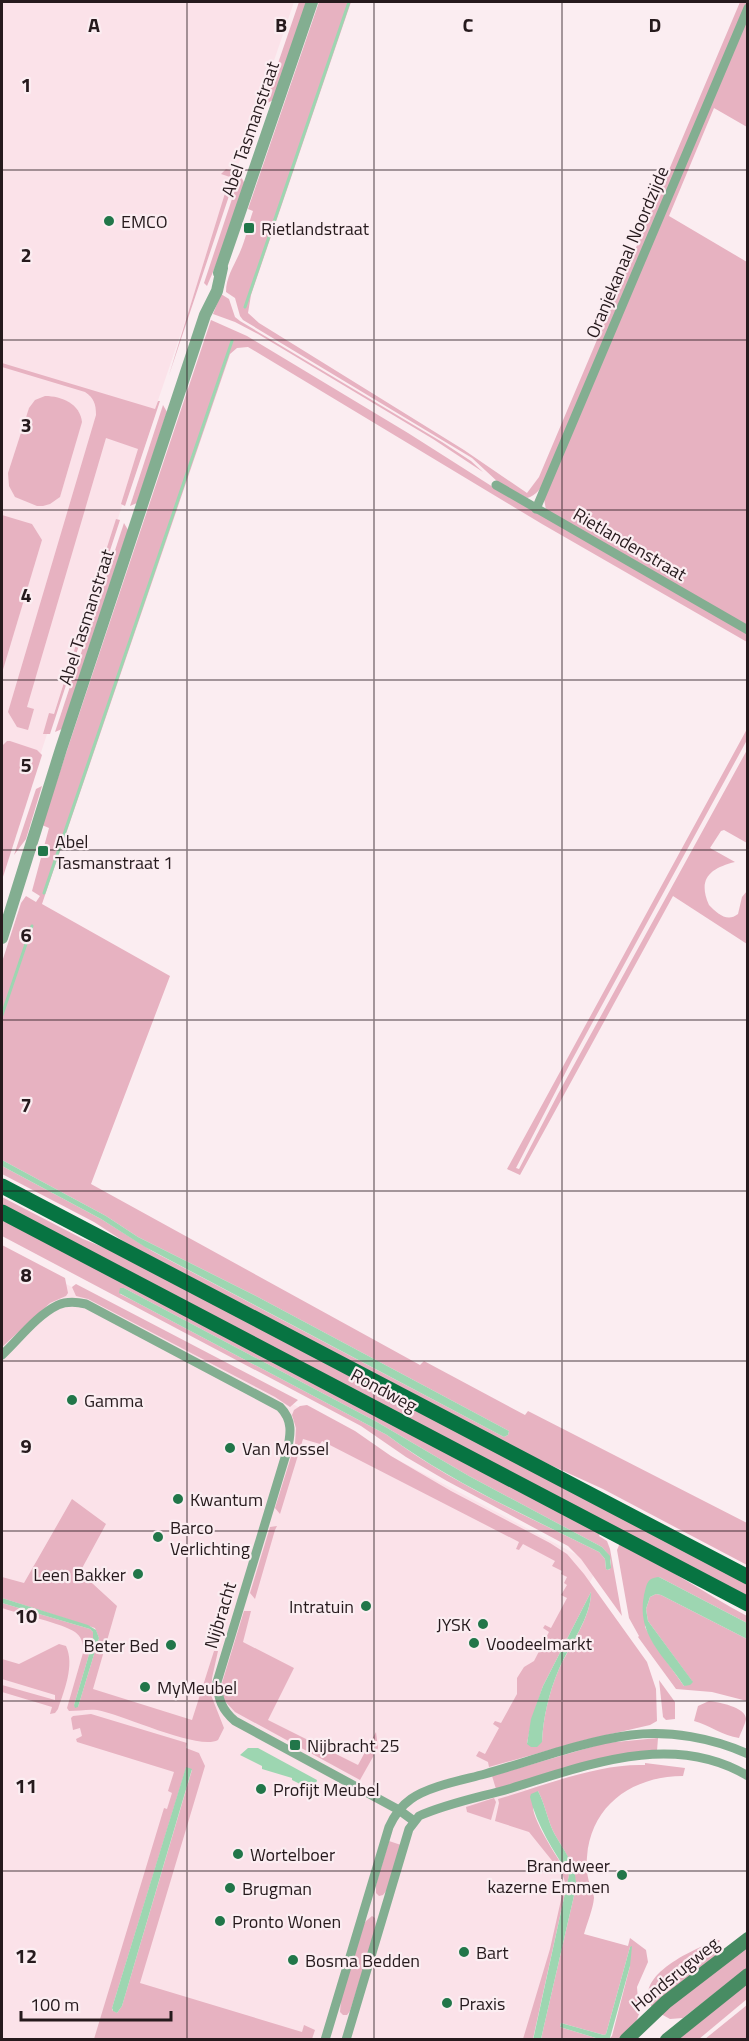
<svg xmlns="http://www.w3.org/2000/svg" width="749" height="2041" viewBox="0 0 749 2041" font-family="'Titillium Web',sans-serif">
	<style>
		.built { fill: #fbe2e9 }
		.green { fill: #e7b2c1; fill-rule: evenodd }
		.water { fill: #9dd6b1 }
		.lines { fill: none; stroke-linecap: round; stroke-linejoin: round }
		.stream { stroke: #9dd6b1; stroke-width: 3 }
		.minor { stroke: #83ae91; stroke-width: 9 }
		.tertiary { stroke: #83ae91; stroke-width: 12 }
		.secondary { stroke: #488c63; stroke-width: 14 }
		.primary { stroke: #077442; stroke-width: 15 }
		.grid { fill: none; stroke: #261a1d; stroke-width: 1.5; stroke-opacity: 0.55 }
		.poi-dot { fill: #217649; stroke: #fbedf1; stroke-width: 2 }
		.labels { text-anchor: middle; dominant-baseline: central; stroke-width: 4.5; stroke-linejoin: round; paint-order: stroke }
		.street-label { font-size: 18px; fill: #261a1d; stroke: #fbedf1 }
		.poi-label { font-size: 18px; fill: #261a1d; stroke: #fbedf1; text-anchor: start }
		.grid-label { font-size: 20px; text-anchor: middle; font-weight: bold; fill: #261a1d; stroke: #fbedf1; stroke-width: 4.5; stroke-linejoin: round; paint-order: stroke }
	</style>
	<rect width="100%" height="100%" fill="#fbedf1"/>
	<g class="built">
		<polygon points="2,2 294,2 126,494 2,871"/>
		<polygon points="2,1250 598,1566 549,1665 532,1711 523,1754 527,1796 540,1829 568,1881 532,2039 2,2039"/>
	</g>
	<g class="green">
		<polygon points="299,2 307,2 273,100 264,105 274,75 276,75 277,73 275,72"/>
		<path d="M319 2H351L251 295 248 313 259 323 464 450 527 493 539 477 740 2H747L562 444C554 460 545 494 527 498L499 483 472 458 243 320 240 316 235 298 226 292C226 277 234 266 240 252 246 239 248 225 253 211L248 209Z"/>
		<polygon points="747,14 747,127 714,108 669,216 747,262 747,628 546,510 544,499"/>
		<polygon points="226,169 237,172 169,375 230,177 221,174"/>
		<polygon points="240,175 245,184 224,246 207,286 204,283"/>
		<polygon points="221,294 229,299 235,317 240,321 442,442 471,461 483,472 433,439 258,334 235,322 213,314"/>
		<polygon points="211,320 247,336 408,433 504,494 747,633 747,642 542,524 248,347 237,348 230,354 42,904 170,976 91,1184 420,1365 424,1361 525,1415 528,1411 747,1523 747,1565 603,1489 524,1453 134,1248 94,1222 2,1174 2,1166 101,1219 152,1251 504,1437 508,1435 509,1431 256,1296 138,1237 106,1216 2,1160 2,962 21,903 26,896 36,902 40,896 32,891 49,828 42,825 44,819"/>
		<path d="M2 363 155 409 158 401H160L125 506 121 504 138 449 106 438 27 707 34 709 28 730 17 727 8 712 96 415C96 404 94 398 85 392L2 367Z"/>
		<path d="M45 396C62 396 80 404 82 422L60 497 50 504 43 506H37L15 497 9 486 8 473 29 408 35 400Z"/>
		<polygon points="163,405 167,412 137,503 130,506"/>
		<polygon points="2,515 32,524 42,540 2,673"/>
		<polygon points="116,519 120,520 50,734 43,734 49,713 54,714"/>
		<polygon points="124,523 128,530 62,729 55,732"/>
		<path d="M747 729V740L572 1060 516 1168 519 1169 558 1094 747 750V843L724 830 721 831 710 848 735 862C711 868 697 878 709 905 717 913 727 923 738 914L742 897 747 891V944L673 896 520 1175 507 1169Z"/>
		<polygon points="7,741 10,741 37,750 42,755 2,880 2,746"/>
		<polygon points="42,786 26,839 14,855 36,789"/>
		<polygon points="2,1197 83,1239 125,1256 747,1584 747,1597 2,1205"/>
		<path d="M2 1219 600 1533 599 1536 607 1541 610 1549 622 1616 581 1559 568 1546 447 1481 406 1457 361 1426 2 1236ZM124 1288 377 1422 469 1476 602 1547C608 1554 614 1560 609 1570L606 1569 605 1559 599 1552C527 1516 451 1483 387 1435L132 1300 120 1294Z"/>
		<polygon points="2,1245 65,1278 68,1293 66,1296 50,1303 2,1347"/>
		<polygon points="76,1284 298,1400 290,1407 275,1397 88,1299 76,1296 72,1287"/>
		<path d="M307 1405 355 1431 391 1456 451 1491 550 1543 567 1554 584 1574 647 1662 656 1689 657 1721 650 1725 585 1740 489 1767 488 1762 476 1756 479 1751 485 1754 499 1728 493 1724 495 1721 501 1723 517 1694V1678L524 1667 534 1661 549 1632 543 1628 545 1625 551 1628 567 1598 561 1595 567 1585 564 1583 567 1577 561 1574 562 1571 552 1566 555 1561 523 1544 519 1550 516 1549 519 1542 322 1441 320 1444 303 1439 280 1514 275 1508 295 1444 296 1428 292 1415 294 1410 300 1406ZM591 1592C591 1618 570 1645 559 1669 549 1692 543 1718 542 1742L527 1743 532 1719 543 1686Z"/>
		<path d="M72 1499 106 1524 80 1572 117 1606 93 1689 192 1720 214 1651H218L212 1678 211 1695 224 1728 218 1740C198 1751 122 1714 97 1710 88 1709 78 1711 69 1711L67 1708 83 1653C84 1645 82 1637 75 1632 64 1624 17 1613 2 1608V1603L90 1629 93 1632V1641L74 1705 78 1707 99 1638 95 1628 2 1598V1577L24 1583Z"/>
		<polygon points="277,1526 275,1530 255,1599 250,1593 270,1527"/>
		<path d="M620 1543C664 1565 704 1593 747 1616V1623L659 1577 645 1592V1627L654 1644 684 1686 692 1681 648 1621 646 1609 650 1597 656 1594 661 1595 747 1639V1701L712 1692 676 1689 638 1637 639 1636 629 1618 617 1550Z"/>
		<polygon points="244,1611 251,1611 243,1642 294,1668 268,1720 358,1765 376,1732 378,1748 360,1780 235,1712 222,1698 222,1683"/>
		<path d="M59 1644 66 1646C75 1665 64 1691 58 1709L55 1713 50 1714 52 1707 2 1692V1685L55 1700V1695L2 1679V1659L19 1664Z"/>
		<polygon points="659,1680 675,1702 675,1719 666,1720 663,1717"/>
		<path d="M709 1701C718 1702 746 1707 746 1719 745 1725 741 1732 739 1738 723 1736 709 1725 694 1721L698 1706Z"/>
		<path d="M91 1714 187 1743 186 1748 199 1753 205 1766 140 1983 302 2032 304 2025 315 2030 312 2039H94L164 1808 167 1809 172 1793 168 1791 174 1772 77 1742 76 1739 82 1736 80 1728 73 1730 71 1718 73 1716ZM186 1768 192 1770 122 2006 117 2013 112 2010V2008Z"/>
		<polygon points="658,1738 657,1751 496,1789 492,1776 605,1743"/>
		<path d="M645 1763 685 1768 683 1776C634 1776 591 1804 587 1857 586 1866 587 1876 590 1885 591 1889 594 1894 594 1898 593 1909 587 1923 584 1934L628 1946 630 1938 646 1950 648 1962 637 1987 639 2014 636 2022 619 2039H609L612 2036 630 1966V1947L606 2034 604 2035 561 2023 560 2027 599 2039H541L576 1887C575 1862 564 1852 553 1831 547 1818 545 1804 538 1791 536 1796 534 1801 533 1806 532 1820 560 1862 569 1875L533 2039H523L550 1949 565 1882 562 1873 529 1832 495 1821 499 1803 498 1799C543 1786 599 1763 645 1765Z"/>
		<polygon points="494,1798 496,1802 491,1820 467,1812 466,1807"/>
		<polygon points="389,1841 401,1845 387,1890 383,1895 379,1896 376,1893 376,1885"/>
		<polygon points="372,1916 375,1918 376,1929 350,2011 347,2015 343,2015 340,2012 341,1999 362,1927 366,1921"/>
		<path d="M719 1940 720 1941 717 1944 720 1948 713 1959 652 2007C631 1976 697 1947 719 1940Z"/>
		<polygon points="747,1946 747,1968 683,2018 670,2019 661,2014"/>
		<polygon points="747,1982 747,1999 699,2039 676,2040"/>
		<polygon points="747,2005 747,2039 705,2039"/>
	</g>
	<g class="water">
		<polygon points="2,1160 106,1216 138,1237 256,1296 509,1431 508,1435 504,1437 145,1247 101,1219 2,1166"/>
		<path d="M120 1288H124L377 1422 469 1476 602 1547 610 1556 611 1568 608 1570 606 1569 605 1559 599 1552C527 1516 452 1483 387 1435L132 1300 119 1293Z"/>
		<path d="M659 1577 747 1623V1639L661 1595 656 1594 650 1597 646 1609 648 1621 693 1682 690 1685 684 1686C664 1655 636 1635 644 1595 647 1585 646 1578 659 1577Z"/>
		<path d="M591 1592C591 1618 570 1644 559 1669 549 1692 543 1718 542 1742L537 1747H531L527 1744 531 1719 543 1686Z"/>
		<polygon points="2,1598 88,1625 96,1630 99,1638 78,1707 75,1708 74,1705 93,1641 93,1632 90,1629 2,1603"/>
		<polygon points="248,1748 258,1748 317,1780 314,1791 292,1780 292,1778 262,1769 262,1766 240,1755"/>
		<polygon points="186,1767 192,1769 122,2006 117,2013 113,2011 112,2008"/>
		<path d="M538 1791C545 1804 547 1818 553 1831 563 1850 577 1865 576 1887L541 2039 533 2040 569 1875C553 1850 537 1826 530 1797L531 1794Z"/>
		<polygon points="632,1946 630,1966 610,2038 599,2039 560,2027 561,2023 604,2035 606,2034 630,1947"/>
	</g>
	<g class="lines">
		<g class="stream">
			<polyline points="245,307 349,2"/>
			<polyline points="44,893 232,341"/>
			<polyline points="2,1015 32,926"/>
		</g>
		<g class="minor">
			<polyline points="496,485 748,630"/>
			<polyline points="536,509 748,8"/>
			<path d="M2 1355C19 1339 37 1315 58 1305 67 1301 77 1302 86 1304L280 1407C293 1420 291 1434 287 1451L217 1682C218 1699 222 1710 235 1721L399 1810 414 1821"/>
			<path d="M325 2040 389 1827C394 1816 401 1806 411 1799 429 1786 463 1780 485 1774 531 1761 584 1741 631 1735 669 1730 713 1738 748 1754"/>
			<path d="M346 2040 409 1829 419 1816C448 1803 481 1797 512 1788 587 1765 673 1731 748 1776"/>
		</g>
		<g class="tertiary">
			<polyline points="219,273 312,2"/>
			<polyline points="2,938 61,749 205,315 217,291 222,268"/>
		</g>
		<g class="secondary">
			<polyline points="626,2040 666,2002 748,1939"/>
			<polyline points="667,2040 748,1975"/>
		</g>
		<g class="primary">
			<polyline points="2,1186 748,1577"/>
			<polyline points="2,1212 748,1604"/>
		</g>
	</g>
	<path class="grid" d="M187 2V2040M374 2V2040M562 2V2040M2 170H748M2 340H748M2 510H748M2 680H748M2 850H748M2 1020H748M2 1191H748M2 1361H748M2 1531H748M2 1701H748M2 1871H748"/>
	<g class="poi-dot">
		<circle cx="109" cy="221" r="6"/>
		<rect x="243" y="222" width="12" height="12" rx="3"/>
		<rect x="37" y="845" width="12" height="12" rx="3"/>
		<circle cx="72" cy="1400" r="6"/>
		<circle cx="230" cy="1448" r="6"/>
		<circle cx="178" cy="1499" r="6"/>
		<circle cx="158" cy="1537" r="6"/>
		<circle cx="138" cy="1574" r="6"/>
		<circle cx="366" cy="1606" r="6"/>
		<circle cx="483" cy="1624" r="6"/>
		<circle cx="474" cy="1643" r="6"/>
		<circle cx="171" cy="1645" r="6"/>
		<circle cx="145" cy="1687" r="6"/>
		<rect x="289" y="1739" width="12" height="12" rx="3"/>
		<circle cx="261" cy="1789" r="6"/>
		<circle cx="238" cy="1854" r="6"/>
		<circle cx="622" cy="1875" r="6"/>
		<circle cx="230" cy="1888" r="6"/>
		<circle cx="220" cy="1921" r="6"/>
		<circle cx="464" cy="1952" r="6"/>
		<circle cx="293" cy="1960" r="6"/>
		<circle cx="447" cy="2003" r="6"/>
	</g>
	<g class="labels">
		<g class="street-label">
			<text transform="translate(250 129) rotate(-71)">Abel Tasmanstraat</text>
			<text transform="translate(627 252) rotate(-67)">Oranjekanaal Noordzijde</text>
			<text transform="translate(630 544) rotate(30)">Rietlandenstraat</text>
			<text transform="translate(86 617) rotate(-72)">Abel Tasmanstraat</text>
			<text transform="translate(384 1390) rotate(28)">Rondweg</text>
			<text transform="translate(220 1615) rotate(-73)">Nijbracht</text>
			<text transform="translate(675 1974) rotate(-39)">Hondsrugweg</text>
		</g>
		<g class="poi-label">
			<text x="121" y="221">EMCO</text>
			<text x="261" y="228">Rietlandstraat</text>
			<text x="55" y="841">Abel<tspan x="55" dy="21">Tasmanstraat 1</tspan></text>
			<text x="84" y="1400">Gamma</text>
			<text x="242" y="1448">Van Mossel</text>
			<text x="190" y="1499">Kwantum</text>
			<text x="170" y="1527">Barco<tspan x="170" dy="21">Verlichting</tspan></text>
			<text x="126" y="1574" text-anchor="end">Leen Bakker</text>
			<text x="354" y="1606" text-anchor="end">Intratuin</text>
			<text x="471" y="1624" text-anchor="end">JYSK</text>
			<text x="486" y="1643">Voodeelmarkt</text>
			<text x="159" y="1645" text-anchor="end">Beter Bed</text>
			<text x="157" y="1687">MyMeubel</text>
			<text x="307" y="1745">Nijbracht 25</text>
			<text x="273" y="1789">Profijt Meubel</text>
			<text x="250" y="1854">Wortelboer</text>
			<text x="610" y="1865" text-anchor="end">Brandweer<tspan x="610" dy="21">kazerne Emmen</tspan></text>
			<text x="242" y="1888">Brugman</text>
			<text x="232" y="1921">Pronto Wonen</text>
			<text x="476" y="1952">Bart</text>
			<text x="305" y="1960">Bosma Bedden</text>
			<text x="459" y="2003">Praxis</text>
		</g>
	</g>
	<g class="grid-label">
		<text x="94" y="32">A</text>
		<text x="281" y="32">B</text>
		<text x="468" y="32">C</text>
		<text x="655" y="32">D</text>
		<text x="26" y="92">1</text>
		<text x="26" y="262">2</text>
		<text x="26" y="432">3</text>
		<text x="26" y="602">4</text>
		<text x="26" y="772">5</text>
		<text x="26" y="942">6</text>
		<text x="26" y="1112">7</text>
		<text x="26" y="1282">8</text>
		<text x="26" y="1453">9</text>
		<text x="26" y="1623">10</text>
		<text x="26" y="1793">11</text>
		<text x="26" y="1963">12</text>
	</g>
	<rect width="749" height="2041" fill="none" stroke="#261a1d" stroke-width="6"/>
	<path d="M21 2011v9h150v-9" fill="none" stroke="#261a1d" stroke-width="3"/>
	<text x="30" y="2011" font-size="18" fill="#261a1d" stroke="#fbedf1" stroke-width="4.5" paint-order="stroke">100 m</text>
</svg>
